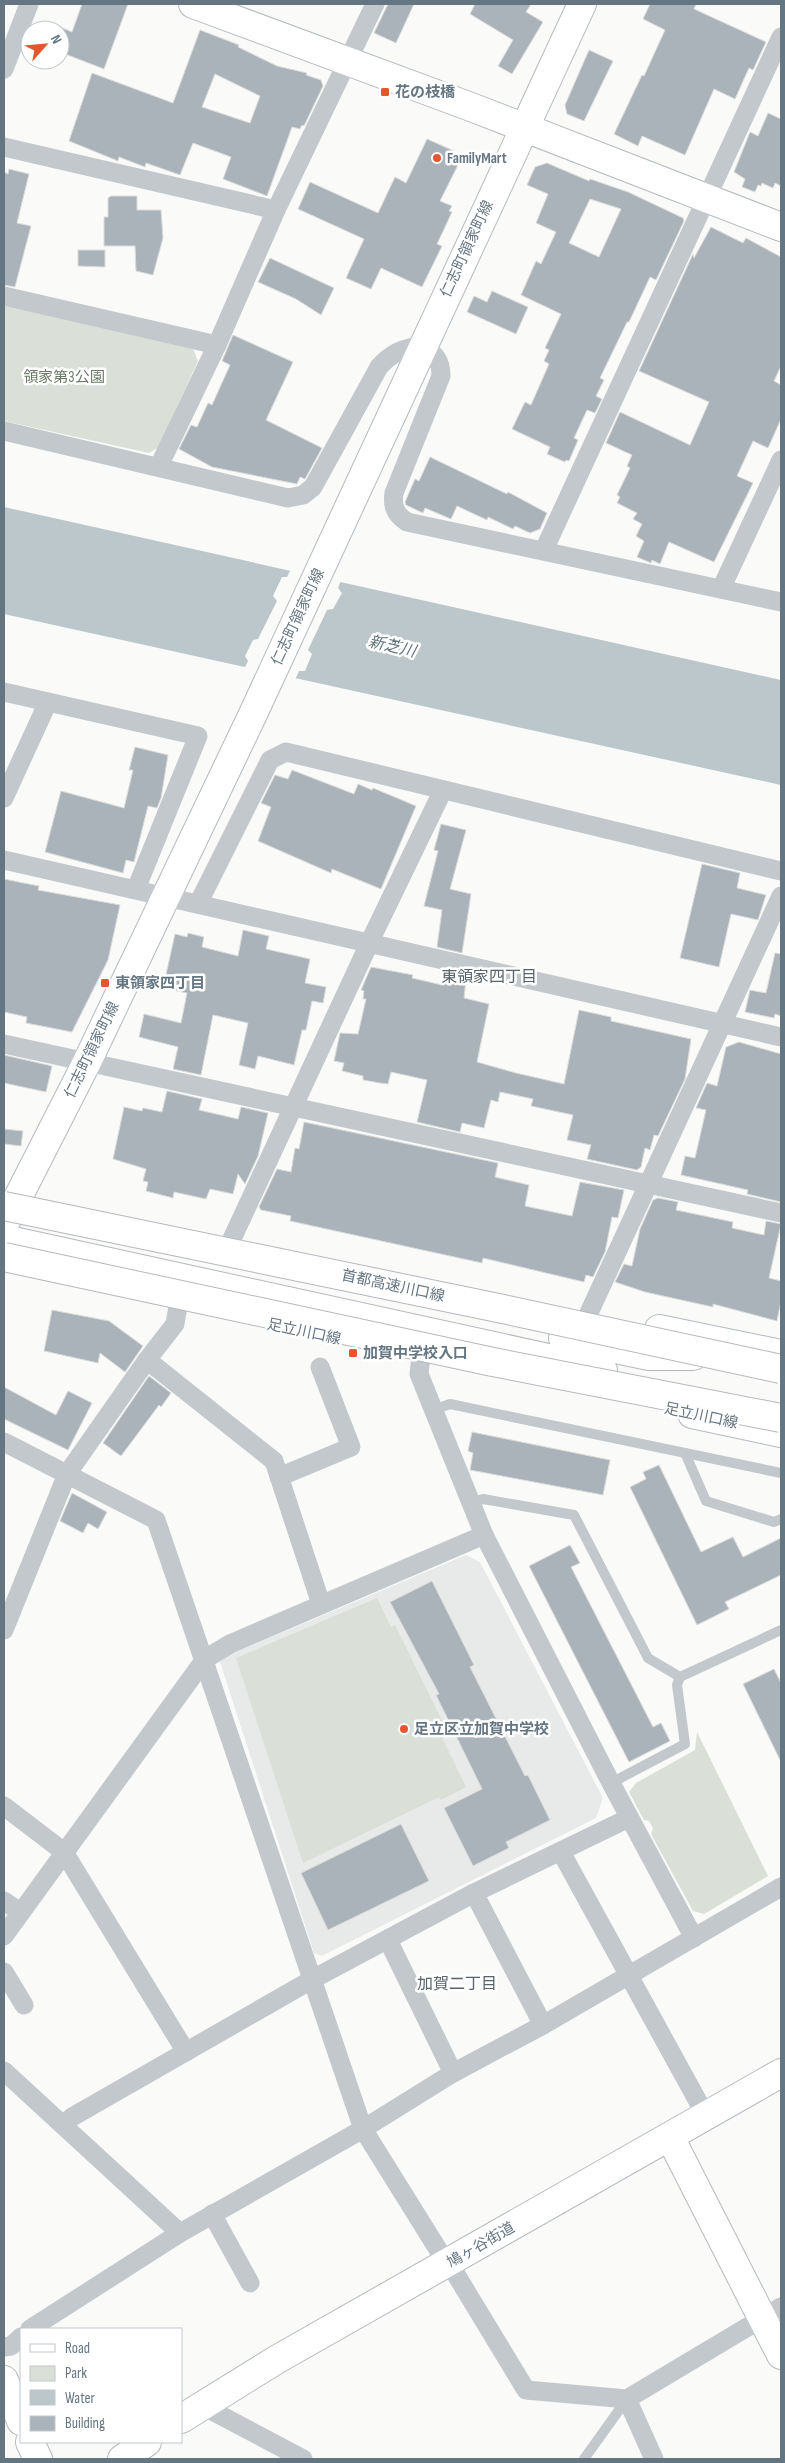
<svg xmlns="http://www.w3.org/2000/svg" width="785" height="2463" viewBox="0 0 785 2463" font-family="'Sofia Sans Condensed','Noto Sans JP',sans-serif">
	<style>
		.built { fill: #e8e9e9 }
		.green { fill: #dadfd7 }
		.water { fill: #bbc7cb }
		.pier { fill: #fafaf8 }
		.building { fill: #aab3b9; stroke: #dcdcda; fill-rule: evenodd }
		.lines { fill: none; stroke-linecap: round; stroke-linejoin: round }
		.secondary-casing { stroke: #b3babf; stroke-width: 30 }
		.highway-casing { stroke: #b4b9bd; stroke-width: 30 }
		.lane { stroke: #c3c8cc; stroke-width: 10 }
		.street { stroke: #c3c8cc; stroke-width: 19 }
		.secondary { stroke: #fff; stroke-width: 28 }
		.highway { stroke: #fff; stroke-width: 28 }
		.highway-bridge-casing { stroke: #b4b9bd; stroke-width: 30; stroke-linecap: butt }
		.highway-bridge { stroke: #fff; stroke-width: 28 }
		.poi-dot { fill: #e4572e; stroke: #fff; stroke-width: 2 }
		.labels { text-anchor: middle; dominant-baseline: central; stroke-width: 5; stroke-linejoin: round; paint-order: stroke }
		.poi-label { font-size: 15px; font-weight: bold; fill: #657683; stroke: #fff; text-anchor: start }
		.street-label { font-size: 15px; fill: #657683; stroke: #fff }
		.park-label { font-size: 15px; fill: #687a64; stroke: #fff }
		.water-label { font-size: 16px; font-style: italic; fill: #60757c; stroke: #fff }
		.neighbourhood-label { font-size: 16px; fill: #57646e; stroke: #fff }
	</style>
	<rect width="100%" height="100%" fill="#fafaf8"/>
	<polygon class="built" points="466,1555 480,1562 603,1798 596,1818 322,1956 314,1953 219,1659"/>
	<g class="green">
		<polygon points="4,305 193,349 198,361 158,448 149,453 4,421"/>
		<polygon points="377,1598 391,1627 395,1625 448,1733 442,1737 466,1787 441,1800 439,1797 303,1863 236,1658"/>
		<polygon points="697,1732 768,1876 704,1914 693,1911 651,1834 653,1828 649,1821 644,1820 629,1792 636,1783 695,1750"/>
	</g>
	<polygon class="water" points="4,507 781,680 781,785 4,614"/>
	<polygon class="pier" points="292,567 342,578 338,588 342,593 333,609 327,610 308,650 312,654 305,671 299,671 295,680 244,669 248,661 245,656 253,640 258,639 277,601 273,596 282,577 287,577"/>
	<g class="building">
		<polygon points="82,4 128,4 104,69 60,52 60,27 72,32"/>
		<polygon points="388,4 414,4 396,43 374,33"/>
		<polygon points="475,4 531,4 526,12 543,22 512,74 498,66 513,40 470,14"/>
		<polygon points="650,4 696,4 694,9 766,42 753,70 749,68 735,99 714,89 685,155 642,136 638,146 614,134 642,75 644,76 665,30 643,19"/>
		<path d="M200 30 239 45 238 47 277 66 307 73 306 75 321 80 323 86 304 126 302 125 300 129 292 127 267 196 223 179 231 157 193 143 180 175 146 163 145 167 119 157 118 161 69 141 92 73 173 103ZM215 74 260 96 250 123 202 107Z"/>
		<polygon points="589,50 613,61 584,121 567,114 565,105"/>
		<polygon points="768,113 781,119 781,186 775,183 773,188 762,183 761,186 758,185 755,192 742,187 745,179 734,172 750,132 758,136"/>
		<polygon points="427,139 454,151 459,163 440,201 452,206 449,211 452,212 437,244 442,246 422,287 381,268 371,289 346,278 364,239 298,209 310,182 378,213 395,177 406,183"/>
		<path d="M547 163 589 181 590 179 628 192 683 218 684 221 656 280 650 277 629 322H627L600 378 604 380 596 396 602 399 595 413 587 410 574 438 578 440 569 461 566 460 565 462 547 454 550 447 512 429 525 402 531 405 549 364 544 361 549 350 545 348 561 314 521 295 536 261 541 264 556 232 536 223 548 194 527 185 535 167ZM590 199 621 209 599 257 569 243Z"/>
		<polygon points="9,169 29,174 17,223 31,226 15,287 4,285 4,172 8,174"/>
		<polygon points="111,196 137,196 137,210 161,210 163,238 153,275 136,271 135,246 104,246 104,217 108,217 108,198"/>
		<polygon points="711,227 743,243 746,238 781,257 781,366 774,381 781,385 781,419 768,448 753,441 737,476 753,483 714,562 669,542 660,564 652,560 651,563 637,557 644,541 636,536 642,524 633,519 637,513 617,503 620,497 617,495 630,468 627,466 632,455 606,443 620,412 690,445 709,402 639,371 693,254 694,258"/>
		<polygon points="78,250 105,250 105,267 78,266"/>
		<polygon points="270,258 334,288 321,315 296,299 258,282"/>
		<polygon points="492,291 528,307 516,334 467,312 474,296 487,302"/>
		<polygon points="233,335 293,362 266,420 322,448 305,479 300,477 297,484 212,467 179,449 191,425 197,427 208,403 212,405 230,365 222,361"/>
		<polygon points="430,457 507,494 508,492 547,513 540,529 530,533 515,526 513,529 488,517 487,520 457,506 451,519 425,508 423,513 406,505 405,502 415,479 419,481"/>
		<polygon points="135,747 168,755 161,798 157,808 148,806 134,862 126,860 123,873 45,852 61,791 124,808 133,770 129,770"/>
		<polygon points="292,770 354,794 358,784 372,790 373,788 416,806 381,889 332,869 331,873 258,841 271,807 261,803 275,775 288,779"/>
		<polygon points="441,824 466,830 450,889 471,894 462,953 437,947 442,910 424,906 438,851 434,850"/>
		<polygon points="702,864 740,873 737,888 766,895 758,920 731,914 719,967 680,958"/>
		<polygon points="4,879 39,886 38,890 120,905 108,960 72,1032 26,1023 27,1017 4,1012"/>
		<polygon points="243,930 269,936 266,949 310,959 305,983 326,987 323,1003 312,1001 306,1030 302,1030 294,1065 258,1056 255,1069 239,1065 248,1023 213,1015 201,1075 173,1069 178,1047 139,1037 144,1014 181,1023 187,993 163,988 175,934 187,937 188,933 204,937 202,947 238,956"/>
		<polygon points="775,953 781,954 781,1016 775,1014 774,1018 745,1012 750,990 766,993"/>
		<polygon points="371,967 413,975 412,978 442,985 445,972 466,980 464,998 489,1004 477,1062 516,1073 564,1084 579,1010 611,1017 611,1021 691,1039 685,1079 658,1136 654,1135 650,1150 645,1148 641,1167 637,1170 587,1159 591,1145 567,1140 573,1115 531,1106 533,1099 500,1092 498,1102 491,1100 484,1128 462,1123 460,1132 417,1122 427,1080 391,1072 388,1084 380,1083 363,1080 363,1076 342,1071 344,1063 334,1061 340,1033 358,1034 366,999 363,999 364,991 361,990"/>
		<polygon points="739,1042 781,1054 781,1202 747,1194 748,1190 681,1175 685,1156 695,1158 706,1110 696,1108 707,1083 717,1086 726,1047"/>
		<polygon points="4,1055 52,1066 46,1092 4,1083"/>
		<polygon points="167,1091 202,1099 199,1110 238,1119 241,1107 268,1113 258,1156 245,1184 238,1174 233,1194 210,1189 206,1199 174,1192 173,1198 146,1191 148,1182 143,1181 146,1169 113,1159 124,1107 142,1111 143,1108 162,1112"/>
		<polygon points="304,1122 498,1163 495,1177 529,1185 525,1206 572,1216 580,1182 624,1190 618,1218 612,1217 605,1252 593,1277 586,1275 584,1282 483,1258 482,1263 290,1221 291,1216 261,1210 259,1207 277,1169 291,1172 295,1148 299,1149"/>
		<polygon points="4,1129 23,1131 21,1146 4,1144"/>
		<polygon points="658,1198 678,1202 676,1210 733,1222 732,1228 764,1235 766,1221 781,1224 769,1278 781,1281 781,1301 777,1321 713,1304 713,1307 645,1292 615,1282 624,1264 632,1266 640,1229 653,1200"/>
		<polygon points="52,1310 109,1321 143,1346 125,1372 100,1353 98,1363 44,1351"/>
		<polygon points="149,1376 171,1393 161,1407 159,1405 121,1456 103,1443"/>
		<polygon points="4,1387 56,1415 68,1391 92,1403 68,1450 4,1419"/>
		<polygon points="472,1432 610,1460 603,1495 470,1470 473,1453 468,1451"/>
		<polygon points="659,1465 701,1552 733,1537 743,1557 781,1538 781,1575 725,1602 729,1609 697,1625 630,1487 646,1479 643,1472"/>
		<polygon points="72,1493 107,1512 98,1529 88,1523 83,1533 60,1521"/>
		<polygon points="570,1545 580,1563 571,1567 653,1727 661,1723 670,1741 629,1762 529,1566"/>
		<polygon points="432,1581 474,1665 470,1667 525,1776 528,1775 550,1820 506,1842 509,1848 473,1866 444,1808 482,1789 436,1695 439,1694 390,1602"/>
		<polygon points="774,1669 781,1683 781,1762 743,1684"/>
		<polygon points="401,1824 429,1881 328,1930 301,1873"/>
	</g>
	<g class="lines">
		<defs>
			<g id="secondary">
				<polyline points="193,4 471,107 781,227"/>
				<polyline points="4,1225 87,1062 253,714 582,4"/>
				<polyline points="659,1329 781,1354"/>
				<polyline points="692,1414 781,1433"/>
				<polyline points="670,2137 781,2355"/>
				<polyline points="4,2380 21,2421"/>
				<polyline points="181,2419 276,2360 781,2073"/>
				<polyline points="30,2442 38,2459"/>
				<polyline points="122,2459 147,2442"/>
			</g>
			<g id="highway">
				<polyline points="4,1239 603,1370"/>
				<polyline points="563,1338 649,1356 693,1356"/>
			</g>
		</defs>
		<use href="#secondary" class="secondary-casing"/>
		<use href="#highway" class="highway-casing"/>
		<g class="lane">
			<polyline points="433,1410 450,1404 781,1473"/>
			<polyline points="685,1453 706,1501 774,1522 781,1519"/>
			<polyline points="471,1503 483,1499 574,1515 648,1658 680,1677"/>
			<polyline points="611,1783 685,1744 677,1685 680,1677 781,1630"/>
			<polyline points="584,2459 627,2399"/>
		</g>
		<g class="street">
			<polyline points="4,69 29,4"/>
			<polyline points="4,147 276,210"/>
			<polyline points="4,296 217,345"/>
			<path d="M4 431 288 498 303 495 313 487 379 367C392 352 403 349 422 345 435 354 441 360 441 376L394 493C392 506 395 514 407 522L781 602"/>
			<polyline points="159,466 217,345 276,210 375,4"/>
			<polyline points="544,550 781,37"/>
			<polyline points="721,589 781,460"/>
			<polyline points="4,692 198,736 136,889"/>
			<polyline points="4,798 48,702"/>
			<polyline points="4,860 781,1037"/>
			<polyline points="198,904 270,760 286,752 781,871"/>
			<polyline points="4,1044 781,1213"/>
			<polyline points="231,1241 374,933 443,790"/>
			<polyline points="588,1315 781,896"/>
			<polyline points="421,1356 419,1374 484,1535 611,1783 694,1938"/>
			<polyline points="147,1360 274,1461 321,1604"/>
			<polyline points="4,1442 156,1520 363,2129 439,2251 449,2263 526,2390 627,2399 654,2459"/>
			<polyline points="279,1477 351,1447 320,1367"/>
			<polyline points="4,1630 67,1474 147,1360 175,1324 178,1306"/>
			<polyline points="4,1806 64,1852 186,2052"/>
			<polyline points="561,1852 706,2116"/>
			<polyline points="474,1893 543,2025"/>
			<polyline points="4,1901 20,1912"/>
			<polyline points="4,1936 205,1659 230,1644 484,1535"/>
			<polyline points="388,1940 453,2073"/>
			<polyline points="4,1972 24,2005"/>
			<polyline points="4,2071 180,2233"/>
			<polyline points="63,2125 72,2117 313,1979 474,1893 629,1818"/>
			<polyline points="212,2214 250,2283"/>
			<polyline points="30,2329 180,2233 363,2129 453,2073 543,2025 781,1887"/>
			<polyline points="4,2347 11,2346 21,2337"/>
			<polyline points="627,2399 781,2307"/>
			<polyline points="203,2406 303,2459"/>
		</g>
		<use href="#secondary" class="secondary"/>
		<use href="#highway" class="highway"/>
		<defs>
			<g id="highway-bridge">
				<polyline points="4,1206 503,1309 781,1369"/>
				<polyline points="4,1257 493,1362 781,1418"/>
			</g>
		</defs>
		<use href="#highway-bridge" class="highway-bridge-casing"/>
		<use href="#highway-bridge" class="highway-bridge"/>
	</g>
	<g class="poi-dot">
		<rect x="380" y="87" width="10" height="10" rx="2.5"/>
		<circle cx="437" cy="158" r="5"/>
		<rect x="100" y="978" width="10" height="10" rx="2.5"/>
		<rect x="348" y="1348" width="10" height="10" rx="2.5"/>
		<circle cx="404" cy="1729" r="5"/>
	</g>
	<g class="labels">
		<g class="poi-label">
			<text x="395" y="92">花の枝橋</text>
			<text x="447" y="158">FamilyMart</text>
			<text x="115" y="983">東領家四丁目</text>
			<text x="363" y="1353">加賀中学校入口</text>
			<text x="414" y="1729">足立区立加賀中学校</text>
		</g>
		<g class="street-label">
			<text transform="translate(467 249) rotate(-65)">仁志町領家町線</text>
			<text transform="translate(298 617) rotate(-65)">仁志町領家町線</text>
			<text transform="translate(92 1050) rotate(-64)">仁志町領家町線</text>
			<text transform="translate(393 1286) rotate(12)">首都高速川口線</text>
			<text transform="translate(304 1332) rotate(12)">足立川口線</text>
			<text transform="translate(701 1416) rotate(12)">足立川口線</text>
			<text transform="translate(481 2245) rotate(-30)">鳩ヶ谷街道</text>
		</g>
		<g class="park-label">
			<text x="64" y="377">領家第3公園</text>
		</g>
		<g class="water-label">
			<text transform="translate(392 647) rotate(13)">新芝川</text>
		</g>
		<g class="neighbourhood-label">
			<text x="489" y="977">東領家四丁目</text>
			<text x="457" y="1984">加賀二丁目</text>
		</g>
	</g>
	<rect width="785" height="2463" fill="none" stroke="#657683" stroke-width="10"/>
	<rect x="20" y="2328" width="162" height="115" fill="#ffffff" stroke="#c1c8cd"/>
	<rect x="30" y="2344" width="25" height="8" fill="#ffffff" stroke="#c1c8cd"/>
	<text x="65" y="2353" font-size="15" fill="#657683">Road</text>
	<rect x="30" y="2366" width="25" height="15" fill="#dadfd7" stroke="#c1c8cd"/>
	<text x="65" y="2378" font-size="15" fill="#657683">Park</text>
	<rect x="30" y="2390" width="25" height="15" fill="#bbc7cb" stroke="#c1c8cd"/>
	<text x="65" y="2403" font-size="15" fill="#657683">Water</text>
	<rect x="30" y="2416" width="25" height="15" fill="#aab3b9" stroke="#c1c8cd"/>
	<text x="65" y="2428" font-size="15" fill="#657683">Building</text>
	<g transform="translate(45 45) rotate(63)"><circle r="24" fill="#ffffff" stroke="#c1c8cd"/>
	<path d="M0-4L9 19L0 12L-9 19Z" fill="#e4572e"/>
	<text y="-8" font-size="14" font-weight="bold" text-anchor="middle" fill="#657683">N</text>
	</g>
</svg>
